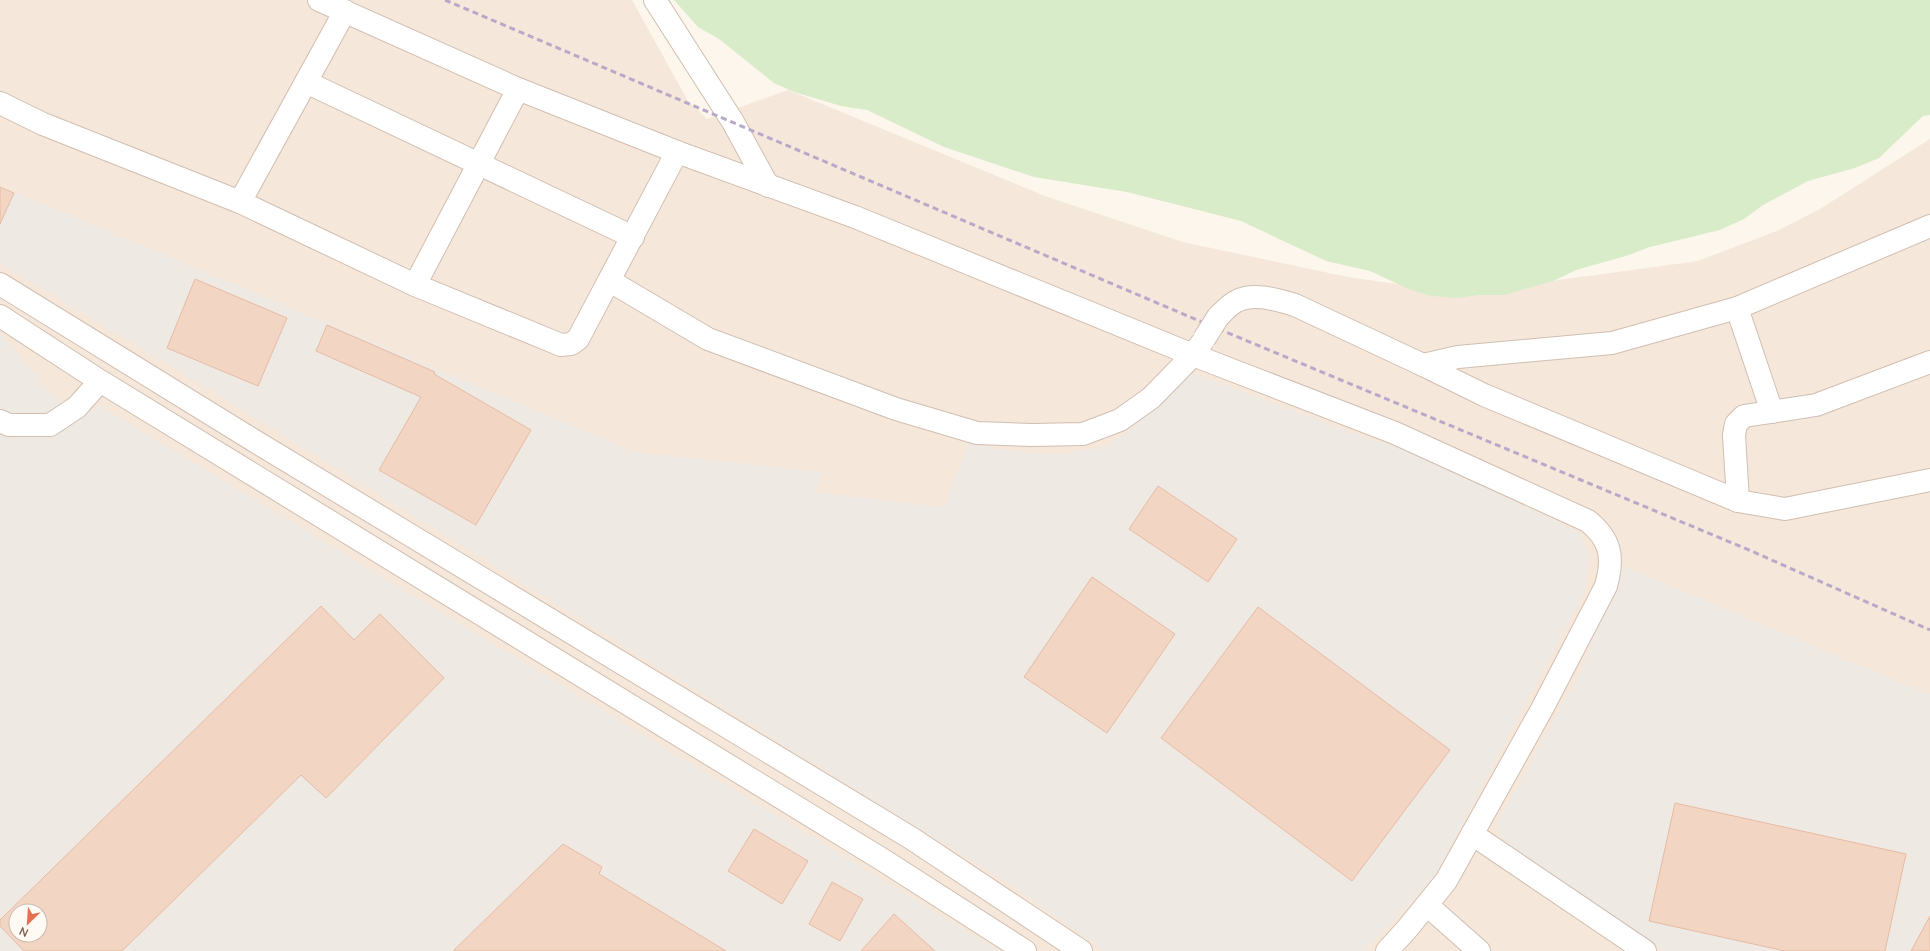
<svg xmlns="http://www.w3.org/2000/svg" width="1930" height="951" viewBox="0 0 1930 951" font-family="Lato,sans-serif">
	<style>
		.residential { fill: #f5e8da; fill-rule: evenodd }
		.industrial { fill: #efe9e4; fill-rule: evenodd }
		.green { fill: #d8ecc9 }
		.building { fill: #f3d5c3; stroke: #e6bba3; fill-rule: evenodd }
		.lines { fill: none; stroke-linecap: round; stroke-linejoin: round }
		.minor-casing { stroke: #d1beb0; stroke-width: 24 }
		.minor { stroke: #fff; stroke-width: 22 }
		.rail { stroke: #b9a8c9; stroke-width: 3; stroke-dasharray: 6 4; stroke-linecap: butt }
		.minor-bridge-casing { stroke: #d1beb0; stroke-width: 24; stroke-linecap: butt }
		.minor-bridge { stroke: #fff; stroke-width: 22 }
	</style>
	<rect width="100%" height="100%" fill="#fdf6ec"/>
	<path class="residential" d="M0 0H632L688 101 707 119 788 90 1045 196 1183 242 1348 277 1432 289 1500 288 1698 261 1779 230 1820 209 1930 139V951H0ZM16 911H40V935H16Z"/>
	<g class="industrial">
		<polygon points="0,186 635,452 823,472 815,492 944,507 968,443 1027,453 1063,454 1107,446 1134,426 1173,377 1185,370 1377,442 1394,443 1580,533 1589,555 1585,591 1434,878 1364,951 1104,951 1006,882 182,373 0,264"/>
		<path d="M0 335 5 337 48 392 80 421 88 412 100 406 1000 951H0ZM16 911H40V935H16Z"/>
		<polygon points="1612,553 1623,566 1930,695 1930,951 1663,951 1507,852 1500,838 1497,823 1583,666 1595,630"/>
	</g>
	<polygon class="green" points="674,0 1930,0 1930,115 1923,116 1879,158 1855,168 1808,181 1763,205 1744,219 1720,230 1650,247 1626,256 1576,270 1553,281 1504,295 1479,295 1456,298 1432,296 1411,290 1370,271 1326,261 1241,221 1127,192 1034,177 944,147 867,110 841,106 794,92 774,83 719,39 698,27"/>
	<g class="building">
		<polygon points="0,187 14,193 0,224"/>
		<polygon points="195,279 287,318 258,386 167,348"/>
		<polygon points="327,325 435,372 434,374 531,430 476,525 379,470 421,397 316,351"/>
		<polygon points="1158,486 1237,539 1208,582 1129,529"/>
		<polygon points="1092,577 1175,634 1107,733 1024,677"/>
		<path d="M321 606 354 640 380 614 444 678 326 798 301 775 122 951H24L0 926V920ZM16 911H40V935H16Z"/>
		<polygon points="1258,607 1450,750 1352,881 1161,738"/>
		<polygon points="1675,803 1906,854 1885,951 1785,951 1649,921"/>
		<polygon points="754,829 808,861 782,904 728,871"/>
		<polygon points="563,844 602,867 599,874 726,951 453,951"/>
		<polygon points="832,882 863,899 840,941 809,924"/>
		<polygon points="894,914 935,951 861,951"/>
		<polygon points="1930,916 1930,951 1911,951"/>
	</g>
	<g class="lines">
		<defs>
			<g id="minor">
				<path d="M319 0 518 89 677 152 855 217 1193 355 1395 433 1588 521C1611 540 1614 557 1606 586L1542 709 1446 881 1407 929 1387 951"/>
				<polyline points="655,0 733,122 768,186"/>
				<polyline points="306,82 633,237"/>
				<polyline points="0,103 43,124 240,202 415,285 561,345 571,344 578,339 677,152"/>
				<polyline points="240,202 345,11"/>
				<polyline points="610,281 708,339 896,409 977,433 1032,435 1083,434 1120,420 1151,398 1193,355 1201,344"/>
				<polyline points="0,284 253,440 911,838 1081,951"/>
				<polyline points="415,285 518,89"/>
				<polyline points="1737,308 1772,412"/>
				<polyline points="0,316 100,381 883,860 1025,951"/>
				<path d="M1218 317C1223 312 1230 304 1237 301 1254 292 1277 300 1295 305L1423 365 1458 357 1612 343 1737 308 1930 226"/>
				<polyline points="1423,365 1484,395 1738,501 1785,509 1930,480"/>
				<polyline points="0,421 9,425 50,425 77,407 100,381"/>
				<polyline points="1738,501 1734,435 1736,424 1744,416 1816,405 1930,362"/>
				<polyline points="1472,834 1645,951"/>
				<polyline points="1427,905 1479,951"/>
			</g>
		</defs>
		<use href="#minor" class="minor-casing"/>
		<use href="#minor" class="minor"/>
		<polyline class="rail" points="445,0 1209,325 1749,550 1930,630"/>
		<defs>
			<polyline id="minor-bridge" points="1204,339 1218,317"/>
		</defs>
		<use href="#minor-bridge" class="minor-bridge-casing"/>
		<use href="#minor-bridge" class="minor-bridge"/>
	</g>
	<g transform="translate(28 923) rotate(205)"><circle r="19" fill="#fffaf3" stroke="#cabbb1"/>
	<path d="M0-3L7 15L0 10L-7 15Z" fill="#e76f51"/>
	<text y="-6" font-size="11" font-weight="bold" text-anchor="middle" fill="#7a5c4d">N</text>
	</g>
</svg>
